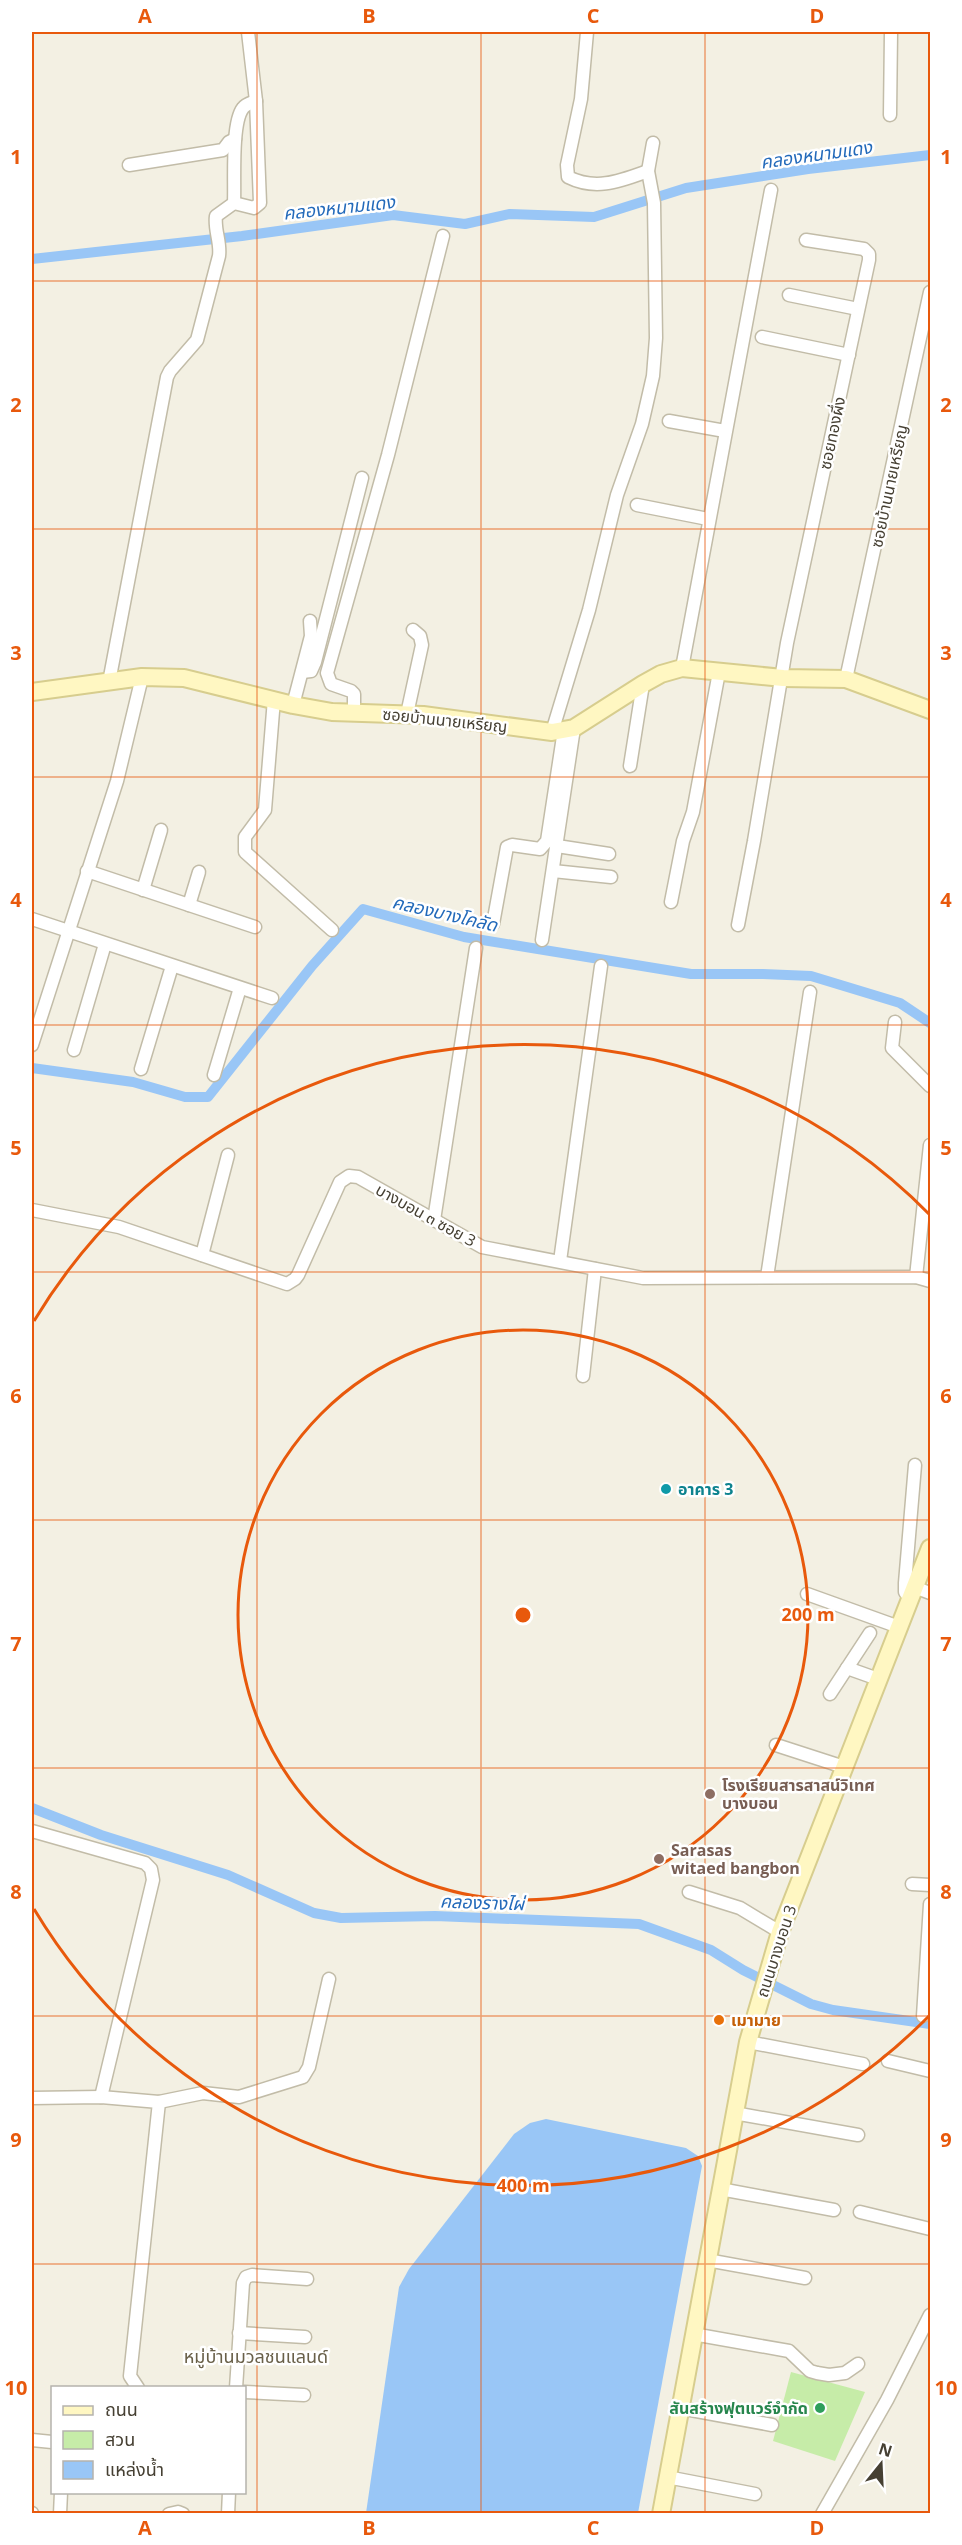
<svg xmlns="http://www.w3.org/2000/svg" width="962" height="2545" viewBox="0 0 962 2545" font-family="'Open Sans','Noto Sans Thai',sans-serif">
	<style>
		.green { fill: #c6eca8 }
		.water { fill: #99c6f6 }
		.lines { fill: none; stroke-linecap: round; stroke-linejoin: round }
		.canal { stroke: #99c6f6; stroke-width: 10 }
		.street-casing { stroke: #c2bca8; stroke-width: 15 }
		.secondary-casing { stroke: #d7cd8e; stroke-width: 20 }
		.street { stroke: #fff; stroke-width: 12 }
		.secondary { stroke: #fff7c2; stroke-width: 16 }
		.grid { fill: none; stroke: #e8590c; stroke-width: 1.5; stroke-opacity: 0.55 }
		.ring { fill: none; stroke: #e8590c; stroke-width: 3 }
		.culture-dot { fill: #0f9aa8; stroke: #fff; stroke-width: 2 }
		.education-dot { fill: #8d6e63; stroke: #fff; stroke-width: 2 }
		.food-dot { fill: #e8710a; stroke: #fff; stroke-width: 2 }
		.leisure-dot { fill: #2e9e5b; stroke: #fff; stroke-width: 2 }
		.labels { text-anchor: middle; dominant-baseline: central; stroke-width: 5; stroke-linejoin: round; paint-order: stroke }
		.street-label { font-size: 16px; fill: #464033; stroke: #fff }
		.culture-label { font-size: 16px; font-weight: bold; fill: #0d838f; stroke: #fff; text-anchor: start }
		.education-label { font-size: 16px; font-weight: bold; fill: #785e54; stroke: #fff; text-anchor: start }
		.food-label { font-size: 16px; font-weight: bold; fill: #c56008; stroke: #fff; text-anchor: start }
		.leisure-label { font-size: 16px; font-weight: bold; fill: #27864d; stroke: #fff; text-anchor: end }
		.water-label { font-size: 18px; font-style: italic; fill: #236aba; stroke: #fff }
		.neighbourhood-label { font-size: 18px; fill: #696049; stroke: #fff }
		.centre { fill: #e8590c; stroke: #fff; stroke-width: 3 }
		.ring-label { font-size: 18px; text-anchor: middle; font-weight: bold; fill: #e8590c; stroke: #fff; stroke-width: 5; stroke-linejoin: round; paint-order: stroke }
		.neatline { fill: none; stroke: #e8590c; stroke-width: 2 }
		.grid-label { font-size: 20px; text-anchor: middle; font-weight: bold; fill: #e8590c }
	</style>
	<rect width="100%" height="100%" fill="#f3f0e3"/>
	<polygon class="green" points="791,2372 865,2392 835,2461 773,2441"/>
	<polygon class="water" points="546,2119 686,2148 698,2156 702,2166 638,2513 366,2513 399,2287 409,2269 514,2134 530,2123"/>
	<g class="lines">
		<g class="canal">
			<polyline points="32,259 242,236 393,215 465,224 510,214 594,217 686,188 808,169 930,155"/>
			<polyline points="32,1068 133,1082 185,1097 208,1097 312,966 363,909 464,937 691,974 763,974 811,976 900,1003 930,1023"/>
			<polyline points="32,1808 101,1835 228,1875 314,1913 341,1918 435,1916 639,1924 711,1950 743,1970 811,2004 833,2010 930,2024"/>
		</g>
		<defs>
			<g id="street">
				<path d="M587 32 581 99 567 165 568 177C596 191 620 181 648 171"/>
				<polyline points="890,115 891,32"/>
				<polyline points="129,165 223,150 229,142 235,139"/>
				<polyline points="234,203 254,208 260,203 256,101 248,32"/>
				<polyline points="789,295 858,309"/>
				<polyline points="762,337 849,355"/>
				<polyline points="669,421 725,431"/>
				<polyline points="637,505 708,519"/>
				<polyline points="682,668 771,190"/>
				<polyline points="302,672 311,671 315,662 362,478"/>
				<polyline points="846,679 930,292"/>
				<path d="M109 682 167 377 170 371 197 340 219 256C221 242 214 230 216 216L234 203C235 182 231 123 243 108 246 104 251 103 256 101"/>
				<polyline points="274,699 265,810 245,837 245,852 332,930"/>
				<polyline points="293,705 311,636 310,621"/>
				<polyline points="354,712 354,694 351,691 331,684 327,673 388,455 443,236"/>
				<polyline points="407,714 422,645 420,636 413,630"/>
				<polyline points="552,732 589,610 617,495 642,424 653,376 656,338 654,203 648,171 653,143"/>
				<polyline points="630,766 643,684"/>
				<polyline points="557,846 609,854"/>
				<polyline points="87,871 255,927"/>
				<polyline points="553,871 611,877"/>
				<polyline points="143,890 161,830"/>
				<polyline points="671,902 683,841 693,812 719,672"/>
				<polyline points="189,905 199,872"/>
				<polyline points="32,919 272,998"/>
				<polyline points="493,924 507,847 512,845 540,849 547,841 564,730"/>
				<polyline points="738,925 754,841 787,643 869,260 869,254 864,249 806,240"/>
				<polyline points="542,940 574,728"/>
				<polyline points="895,1022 892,1048 930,1086"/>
				<polyline points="32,1045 117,781 142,677"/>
				<polyline points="74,1050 105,944"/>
				<polyline points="141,1069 172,966"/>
				<polyline points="214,1075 240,988"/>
				<polyline points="32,1210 119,1227 287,1284 295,1279 298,1275 340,1182 349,1176 358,1177 482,1247 643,1278 916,1277 930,1281"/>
				<polyline points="434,1220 476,948"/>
				<polyline points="202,1255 228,1155"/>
				<polyline points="560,1261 601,966"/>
				<polyline points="767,1277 810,992"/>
				<polyline points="916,1277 930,1145"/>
				<polyline points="583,1376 595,1269"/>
				<polyline points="914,1587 930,1593"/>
				<polyline points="807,1594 899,1627"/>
				<polyline points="910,1599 905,1592 905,1583 915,1465"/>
				<polyline points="847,1668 878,1679"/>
				<polyline points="830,1694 870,1633"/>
				<polyline points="776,1745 844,1767"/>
				<polyline points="32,1831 145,1863 151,1869 153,1880 101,2097"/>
				<polyline points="912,1884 930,1885"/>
				<polyline points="689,1892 740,1908 780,1932"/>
				<polyline points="923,2016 930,1904"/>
				<polyline points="748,2042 863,2064"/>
				<polyline points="888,2061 930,2071"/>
				<polyline points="32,2098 101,2097 159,2102 130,2376 138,2388"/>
				<polyline points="159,2102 203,2093 239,2097 303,2077 309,2067 329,1979"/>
				<polyline points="734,2113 858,2135"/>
				<polyline points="720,2189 834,2210"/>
				<polyline points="860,2212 930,2229"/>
				<polyline points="707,2260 805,2278"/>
				<polyline points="239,2333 305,2337"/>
				<polyline points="693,2334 789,2351 810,2371 817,2373 829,2375 845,2373 858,2364"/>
				<polyline points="236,2388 243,2283 246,2277 252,2275 307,2279"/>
				<polyline points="244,2392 304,2395"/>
				<polyline points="680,2408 772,2425"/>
				<polyline points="32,2440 52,2442"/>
				<polyline points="667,2477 755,2494"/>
				<polyline points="32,2513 32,2514"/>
				<polyline points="60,2514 61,2492"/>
				<polyline points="169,2514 178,2512 183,2514"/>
				<polyline points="228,2514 229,2492"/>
				<polyline points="822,2514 887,2400 930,2315"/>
			</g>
			<g id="secondary">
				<polyline points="32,692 142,677 184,678 293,705 332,712 423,715 552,732 574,728 643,684 661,674 682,668 783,678 846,679 930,710"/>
				<polyline points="661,2514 748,2042 780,1932 930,1548"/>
			</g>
		</defs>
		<use href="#street" class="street-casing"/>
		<use href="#secondary" class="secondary-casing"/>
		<use href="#street" class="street"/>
		<use href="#secondary" class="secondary"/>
	</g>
	<path class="grid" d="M257 32V2514M481 32V2514M705 32V2514M32 281H930M32 529H930M32 777H930M32 1025H930M32 1272H930M32 1520H930M32 1768H930M32 2016H930M32 2264H930"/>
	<g class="ring">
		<circle cx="523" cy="1615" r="285"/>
		<path d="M930 2015A571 571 0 0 1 34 1909M34 1321A571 571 0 0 1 930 1215"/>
	</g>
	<circle class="culture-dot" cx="666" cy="1489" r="6"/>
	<g class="education-dot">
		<circle cx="710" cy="1794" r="6"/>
		<circle cx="659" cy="1859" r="6"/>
	</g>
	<circle class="food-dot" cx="719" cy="2020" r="6"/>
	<circle class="leisure-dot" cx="820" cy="2408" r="6"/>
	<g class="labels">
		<g class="street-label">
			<text transform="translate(832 433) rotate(-78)">ซอยทองผึ่ง</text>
			<text transform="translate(889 486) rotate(-78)">ซอยบ้านนายเหรียญ</text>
			<text transform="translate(445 720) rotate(6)">ซอยบ้านนายเหรียญ</text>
			<text transform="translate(426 1215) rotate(29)">บางบอน ๓ ซอย 3</text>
			<text transform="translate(776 1951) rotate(-72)">ถนนบางบอน 3</text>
		</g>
		<g class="culture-label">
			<text x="678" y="1489">อาคาร 3</text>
		</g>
		<g class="education-label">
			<text x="722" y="1785">โรงเรียนสารสาสน์วิเทศ<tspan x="722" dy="18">บางบอน</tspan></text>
			<text x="671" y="1850">Sarasas<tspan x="671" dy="18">witaed bangbon</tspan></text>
		</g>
		<g class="food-label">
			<text x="731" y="2020">เมามาย</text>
		</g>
		<g class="leisure-label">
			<text x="808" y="2408">สันสร้างฟุตแวร์จำกัด</text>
		</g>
		<g class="water-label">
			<text transform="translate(816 154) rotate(-8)">คลองหนามแดง</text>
			<text transform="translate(339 207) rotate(-6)">คลองหนามแดง</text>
			<text transform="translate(445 913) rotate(13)">คลองบางโคลัด</text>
			<text transform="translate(482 1902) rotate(2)">คลองรางไผ่</text>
		</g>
		<g class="neighbourhood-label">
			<text x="256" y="2356">หมู่บ้านมวลชนแลนด์</text>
		</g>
	</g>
	<circle cx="523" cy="1615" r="9" class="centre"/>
	<g class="ring-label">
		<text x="808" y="1621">200 m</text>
		<text x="523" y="2192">400 m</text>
	</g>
	<rect width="962" height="2545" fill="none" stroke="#ffffff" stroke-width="66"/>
	<rect x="51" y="2386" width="195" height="108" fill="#ffffff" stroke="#b5b3ad" stroke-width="1.5"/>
	<rect x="63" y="2406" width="30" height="9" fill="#fff7c2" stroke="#b5b3ad" stroke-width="1.5"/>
	<text x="105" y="2416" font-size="18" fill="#464033">ถนน</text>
	<rect x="63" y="2431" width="30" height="18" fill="#c6eca8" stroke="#b5b3ad" stroke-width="1.5"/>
	<text x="105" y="2446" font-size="18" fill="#464033">สวน</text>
	<rect x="63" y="2461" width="30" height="18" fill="#99c6f6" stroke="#b5b3ad" stroke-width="1.5"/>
	<text x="105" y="2476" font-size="18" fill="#464033">แหล่งน้ำ</text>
	<g transform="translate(881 2464) rotate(18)" stroke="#ffffff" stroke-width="4.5" paint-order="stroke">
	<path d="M0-4.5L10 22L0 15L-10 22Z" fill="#464033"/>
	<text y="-9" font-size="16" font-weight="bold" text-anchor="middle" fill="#464033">N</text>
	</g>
	<rect x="33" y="33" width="896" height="2479" class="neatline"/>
	<g class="grid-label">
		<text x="145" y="23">A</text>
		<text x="369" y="23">B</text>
		<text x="593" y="23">C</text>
		<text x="817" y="23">D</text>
		<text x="16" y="164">1</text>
		<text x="946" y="164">1</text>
		<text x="16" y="412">2</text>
		<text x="946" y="412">2</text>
		<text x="16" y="660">3</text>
		<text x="946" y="660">3</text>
		<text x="16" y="907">4</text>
		<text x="946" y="907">4</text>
		<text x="16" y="1155">5</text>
		<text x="946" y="1155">5</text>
		<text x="16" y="1403">6</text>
		<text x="946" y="1403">6</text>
		<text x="16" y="1651">7</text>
		<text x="946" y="1651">7</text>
		<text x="16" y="1899">8</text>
		<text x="946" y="1899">8</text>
		<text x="16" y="2147">9</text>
		<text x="946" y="2147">9</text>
		<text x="16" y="2395">10</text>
		<text x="946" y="2395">10</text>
		<text x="145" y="2535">A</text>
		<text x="369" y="2535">B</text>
		<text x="593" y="2535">C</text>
		<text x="817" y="2535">D</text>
	</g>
</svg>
